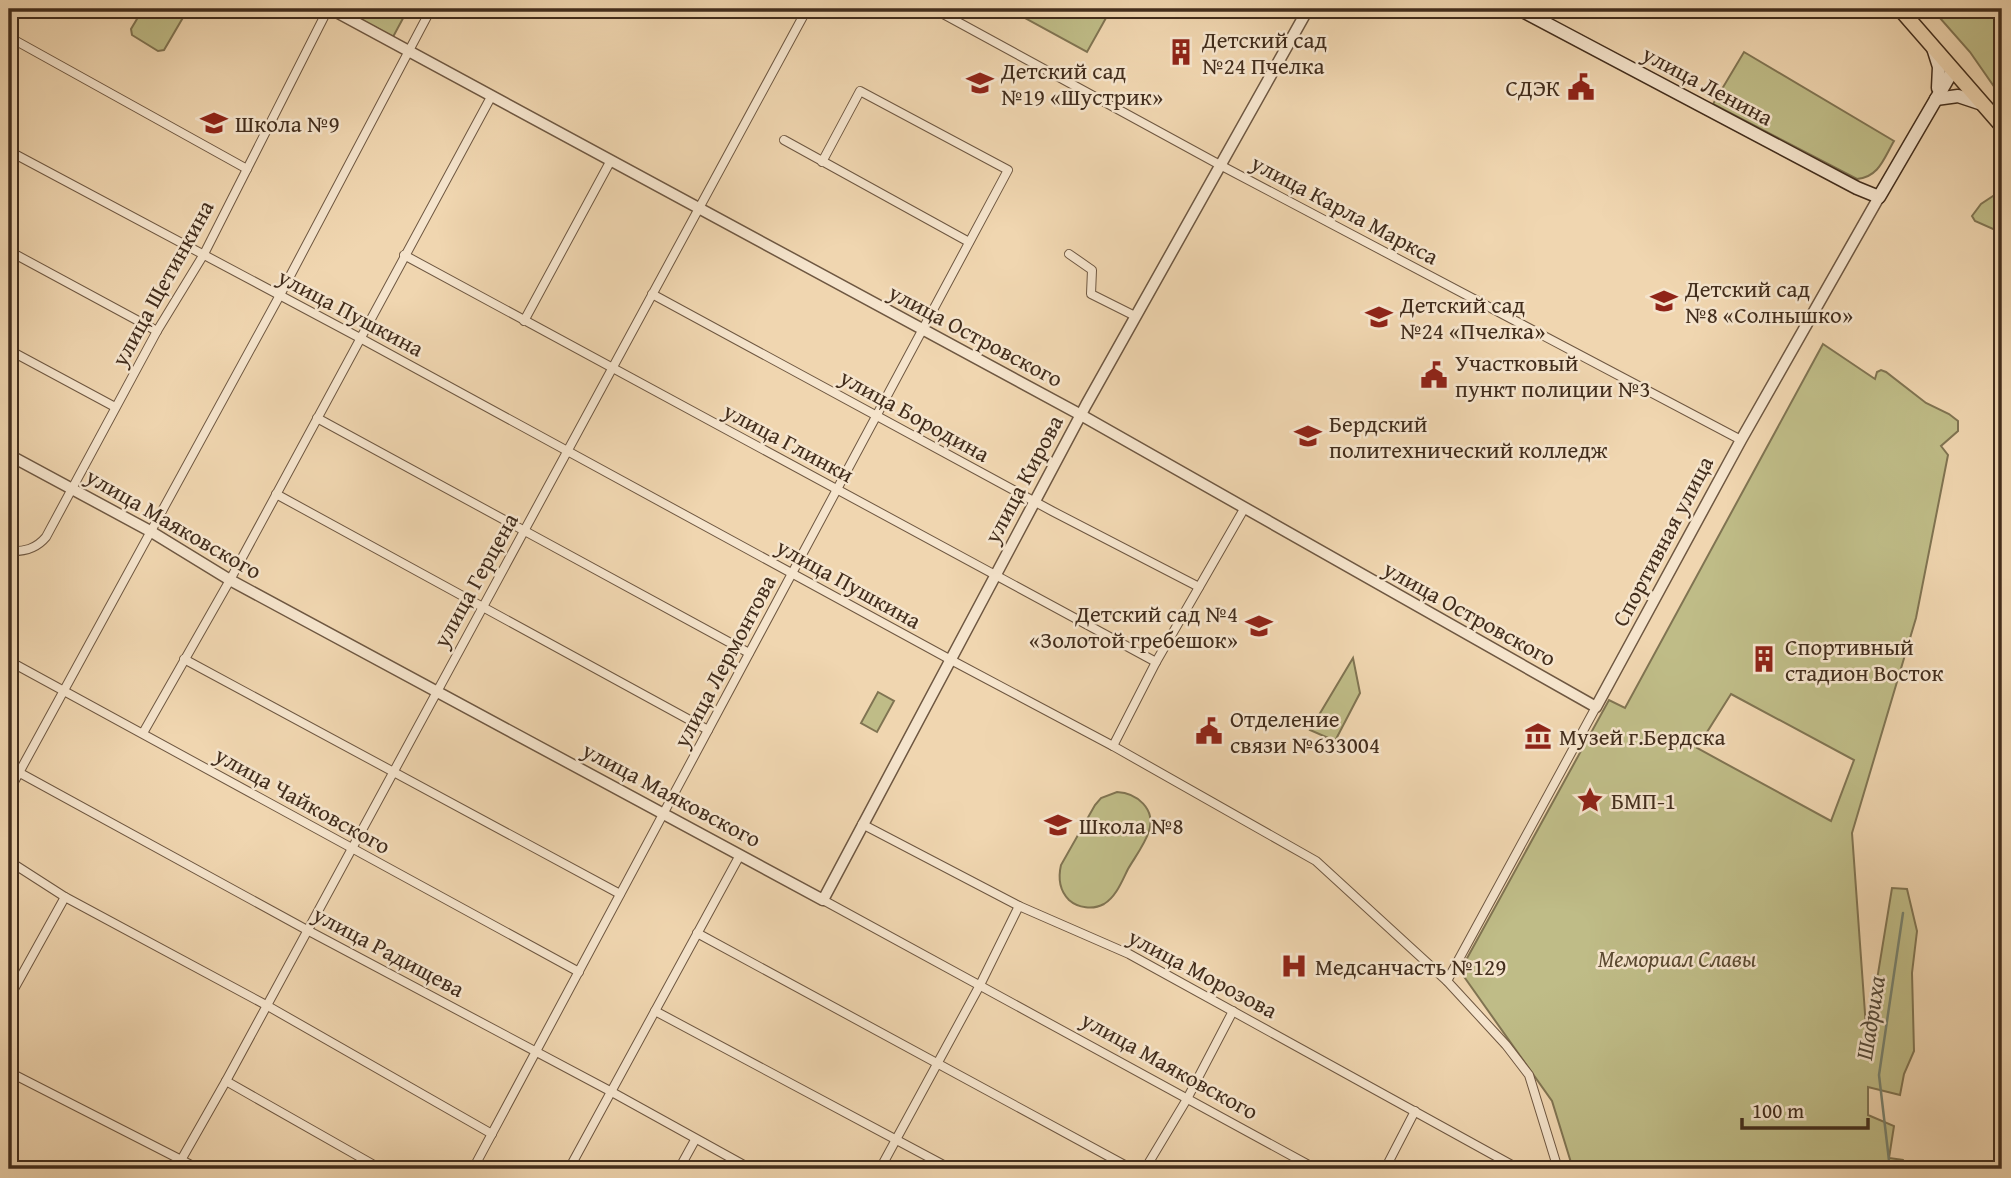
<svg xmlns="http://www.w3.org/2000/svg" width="2011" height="1178" viewBox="0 0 2011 1178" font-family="'Gentium Book Plus',serif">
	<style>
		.green { fill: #bfbc87; stroke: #807452; stroke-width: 2; fill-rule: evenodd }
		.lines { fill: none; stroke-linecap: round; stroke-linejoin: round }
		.stream { stroke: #77826f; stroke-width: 2.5 }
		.minor-casing { stroke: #6e5741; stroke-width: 10 }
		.tertiary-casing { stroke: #6e5741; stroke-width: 13 }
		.secondary-casing { stroke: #422d1c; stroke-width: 15 }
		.trunk-casing { stroke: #422d1c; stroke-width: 17 }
		.minor { stroke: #f5e4cc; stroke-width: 8 }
		.tertiary { stroke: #f5e4cc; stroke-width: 10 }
		.secondary { stroke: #f5e4cc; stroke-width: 12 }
		.trunk { stroke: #f0d6b0; stroke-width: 14 }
		.labels { text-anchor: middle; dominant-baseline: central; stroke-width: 5; stroke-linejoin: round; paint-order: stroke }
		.poi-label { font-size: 23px; fill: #422d1c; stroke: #f5e4cc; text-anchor: start }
		.street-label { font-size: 23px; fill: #422d1c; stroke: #f5e4cc }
		.park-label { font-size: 23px; font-style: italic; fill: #5b4a31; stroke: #f5e4cc }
		.water-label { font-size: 24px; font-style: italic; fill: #544938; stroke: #f5e4cc }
	</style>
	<rect width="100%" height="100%" fill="#f0d6b0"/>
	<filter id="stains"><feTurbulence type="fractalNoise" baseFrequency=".00286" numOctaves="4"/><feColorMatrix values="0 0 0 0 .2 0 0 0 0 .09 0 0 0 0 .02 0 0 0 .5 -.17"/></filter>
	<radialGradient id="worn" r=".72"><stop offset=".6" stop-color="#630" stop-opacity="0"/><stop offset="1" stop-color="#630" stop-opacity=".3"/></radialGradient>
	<g class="green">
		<polygon points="143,9 188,9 164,50 158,51 132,35 131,29"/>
		<polygon points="341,9 408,9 393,37"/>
		<polygon points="1013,9 1111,9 1087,52 1012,11"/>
		<polygon points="1932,9 2002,9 2002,98 1970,52"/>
		<path d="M1744 52 1894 141C1884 158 1879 177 1857 179L1713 104Z"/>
		<polygon points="2002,190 2002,233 1975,221 1972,216 1981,204"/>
		<path d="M1823 344 1875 379 1877 372 1881 370 1886 372 1926 403 1949 414 1958 421V431L1941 446 1948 455 1916 618 1852 833 1867 1041 1892 888 1907 889 1917 931 1912 973 1914 1051 1904 1074 1900 1095 1868 1087V1115L1894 1126 1889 1158 1903 1160 1907 1169H1869L1868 1167 1867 1169H1573L1552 1101 1460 971 1609 700 1625 708ZM1731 694 1854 760 1831 821 1697 748Z"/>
		<polygon points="1353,658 1360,693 1335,741 1310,730"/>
		<polygon points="878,692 894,701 877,732 861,723"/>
		<path d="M1117 792C1137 793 1156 809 1149 831 1145 844 1135 857 1128 869 1122 881 1116 897 1104 904 1093 910 1078 908 1069 900 1059 890 1058 878 1061 865L1095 805 1101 798Z"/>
	</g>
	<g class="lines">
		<polyline class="stream" points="1890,1169 1879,1075 1903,913"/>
		<defs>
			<g id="minor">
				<polyline points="934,9 1220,165 1741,440"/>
				<polyline points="9,23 16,9"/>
				<polyline points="9,37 247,169"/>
				<polyline points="784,140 969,242"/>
				<polyline points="9,151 360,338 951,660 1113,746 1316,861 1447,981 1506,1045 1529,1075 1558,1169"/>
				<polyline points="9,251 157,331"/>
				<polyline points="1069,254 1092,270 1091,294 1135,316"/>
				<polyline points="404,255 1156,662"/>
				<polyline points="652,294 1052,511 1199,587"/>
				<polyline points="524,321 610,162"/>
				<polyline points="9,350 115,407"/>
				<polyline points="317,418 749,653"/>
				<polyline points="276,494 708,730"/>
				<path d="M9 551C24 552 36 549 46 537L157 331 204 254 328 9"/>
				<polyline points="184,659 620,894"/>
				<polyline points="9,661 579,972"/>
				<polyline points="143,733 230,580 491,97"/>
				<polyline points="1113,746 1156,662 1244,509"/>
				<polyline points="9,767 307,930 610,1091 751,1169"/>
				<polyline points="9,791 280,295 431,9"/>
				<polyline points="862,824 1019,906 1129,954 1519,1169"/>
				<polyline points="9,861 65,897 266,1005 492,1134"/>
				<polyline points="823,900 1316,1169"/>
				<polyline points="697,933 1132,1169"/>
				<polyline points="1447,981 1596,707"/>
				<polyline points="9,998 65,897"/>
				<polyline points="655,1011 951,1169"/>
				<polyline points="9,1072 199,1169"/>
				<polyline points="226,1081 381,1169"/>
				<polyline points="176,1169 226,1081 807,9"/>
				<polyline points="473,1169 1008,170 860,91 822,162"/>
				<polyline points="569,1169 740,855"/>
				<polyline points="679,1169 695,1140"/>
				<polyline points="880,1169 980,985 1019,906"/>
				<polyline points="1145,1169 1187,1099 1233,1011"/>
				<polyline points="1385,1169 1415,1111"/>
			</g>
			<g id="tertiary">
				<polyline points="331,9 1081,415 1596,707 1741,440 1879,197"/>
				<polyline points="9,455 150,531 230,580 823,900 1086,405 1308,9"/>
			</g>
			<g id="secondary">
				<polyline points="1519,9 1857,188 1879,197 1953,70"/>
				<polyline points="1933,48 1939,67 1938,88"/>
				<polyline points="1936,99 1958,96 1982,104"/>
			</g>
			<polyline id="trunk" points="1900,9 2002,126"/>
		</defs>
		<use href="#minor" class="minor-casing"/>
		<use href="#tertiary" class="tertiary-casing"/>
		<use href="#secondary" class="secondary-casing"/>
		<use href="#trunk" class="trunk-casing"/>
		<use href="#minor" class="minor"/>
		<use href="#tertiary" class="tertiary"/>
		<use href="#secondary" class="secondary"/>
		<use href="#trunk" class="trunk"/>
	</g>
	<defs>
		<symbol id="building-bare" viewBox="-9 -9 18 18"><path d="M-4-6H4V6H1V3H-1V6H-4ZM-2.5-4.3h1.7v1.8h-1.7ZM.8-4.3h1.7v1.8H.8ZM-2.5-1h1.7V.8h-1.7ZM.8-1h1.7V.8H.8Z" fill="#8f2418" stroke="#f5e4cc" stroke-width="2.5" paint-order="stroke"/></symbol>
		<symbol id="school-bare" viewBox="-9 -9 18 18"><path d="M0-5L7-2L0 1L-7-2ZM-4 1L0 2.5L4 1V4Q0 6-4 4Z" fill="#8f2418" stroke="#f5e4cc" stroke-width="2.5" paint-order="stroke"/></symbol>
		<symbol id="civic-bare" viewBox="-9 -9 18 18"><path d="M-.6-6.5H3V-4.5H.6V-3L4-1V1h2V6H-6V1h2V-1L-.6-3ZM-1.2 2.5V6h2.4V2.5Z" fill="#8f2418" stroke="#f5e4cc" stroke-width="2.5" paint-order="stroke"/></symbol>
		<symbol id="university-bare" viewBox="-9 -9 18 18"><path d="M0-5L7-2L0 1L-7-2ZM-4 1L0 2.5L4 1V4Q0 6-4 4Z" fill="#8f2418" stroke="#f5e4cc" stroke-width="2.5" paint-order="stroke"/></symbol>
		<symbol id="museum-bare" viewBox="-9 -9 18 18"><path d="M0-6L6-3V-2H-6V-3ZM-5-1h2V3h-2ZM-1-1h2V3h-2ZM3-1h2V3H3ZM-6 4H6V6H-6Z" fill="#8f2418" stroke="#f5e4cc" stroke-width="2.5" paint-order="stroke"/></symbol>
		<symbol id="sight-bare" viewBox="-9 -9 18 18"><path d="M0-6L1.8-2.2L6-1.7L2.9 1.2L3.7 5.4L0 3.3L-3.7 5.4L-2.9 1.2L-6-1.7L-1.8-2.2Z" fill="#8f2418" stroke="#f5e4cc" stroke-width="2.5" paint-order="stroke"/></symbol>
		<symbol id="hospital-bare" viewBox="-9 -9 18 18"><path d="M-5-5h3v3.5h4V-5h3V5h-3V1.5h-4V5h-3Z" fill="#8f2418" stroke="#f5e4cc" stroke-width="2.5" paint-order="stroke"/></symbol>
	</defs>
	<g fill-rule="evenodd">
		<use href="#building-bare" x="1162" y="33" width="38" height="38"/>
		<use href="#school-bare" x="961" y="64" width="38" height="38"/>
		<use href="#civic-bare" x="1562" y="68" width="38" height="38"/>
		<use href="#school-bare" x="195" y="104" width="38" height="38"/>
		<use href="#school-bare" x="1645" y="282" width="38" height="38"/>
		<use href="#school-bare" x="1360" y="298" width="38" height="38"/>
		<use href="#civic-bare" x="1415" y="356" width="38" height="38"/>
		<use href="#university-bare" x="1289" y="417" width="38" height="38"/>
		<use href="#school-bare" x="1240" y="607" width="38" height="38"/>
		<use href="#building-bare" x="1745" y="640" width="38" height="38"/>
		<use href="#civic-bare" x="1190" y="712" width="38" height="38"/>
		<use href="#museum-bare" x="1519" y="717" width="38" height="38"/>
		<use href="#sight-bare" x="1571" y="781" width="38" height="38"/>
		<use href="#school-bare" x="1039" y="806" width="38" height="38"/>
		<use href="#hospital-bare" x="1275" y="947" width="38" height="38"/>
	</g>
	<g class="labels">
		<g class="poi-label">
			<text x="1202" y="39">Детский сад<tspan x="1202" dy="26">№24 Пчелка</tspan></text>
			<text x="1001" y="70">Детский сад<tspan x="1001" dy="26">№19 «Шустрик»</tspan></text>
			<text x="1560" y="87" text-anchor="end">СДЭК</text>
			<text x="235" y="123">Школа №9</text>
			<text x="1685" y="288">Детский сад<tspan x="1685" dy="26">№8 «Солнышко»</tspan></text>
			<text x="1400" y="304">Детский сад<tspan x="1400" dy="26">№24 «Пчелка»</tspan></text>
			<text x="1455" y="362">Участковый<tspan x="1455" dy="26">пункт полиции №3</tspan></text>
			<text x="1329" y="423">Бердский<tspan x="1329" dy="26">политехнический колледж</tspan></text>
			<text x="1238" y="613" text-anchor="end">Детский сад №4<tspan x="1238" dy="26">«Золотой гребешок»</tspan></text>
			<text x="1785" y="646">Спортивный<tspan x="1785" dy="26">стадион Восток</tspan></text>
			<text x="1230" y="718">Отделение<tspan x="1230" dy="26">связи №633004</tspan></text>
			<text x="1559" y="736">Музей г.Бердска</text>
			<text x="1611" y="800">БМП-1</text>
			<text x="1079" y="825">Школа №8</text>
			<text x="1315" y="966">Медсанчасть №129</text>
		</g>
		<g class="street-label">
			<text transform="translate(1708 85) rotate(28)">улица Ленина</text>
			<text transform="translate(1345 209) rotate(28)">улица Карла Маркса</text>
			<text transform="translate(162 283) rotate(-61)">улица Щетинкина</text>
			<text transform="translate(351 312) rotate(28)">улица Пушкина</text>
			<text transform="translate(976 335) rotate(28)">улица Островского</text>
			<text transform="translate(915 415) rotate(29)">улица Бородина</text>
			<text transform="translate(789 442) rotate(28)">улица Глинки</text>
			<text transform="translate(1023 479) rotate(-62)">улица Кирова</text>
			<text transform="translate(174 523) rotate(30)">улица Маяковского</text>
			<text transform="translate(1662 541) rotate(-62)">Спортивная улица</text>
			<text transform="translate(475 580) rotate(-61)">улица Герцена</text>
			<text transform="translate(849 583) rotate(29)">улица Пушкина</text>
			<text transform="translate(1470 613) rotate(29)">улица Островского</text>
			<text transform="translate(724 661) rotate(-62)">улица Лермонтова</text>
			<text transform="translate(672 794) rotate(28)">улица Маяковского</text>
			<text transform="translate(303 800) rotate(29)">улица Чайковского</text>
			<text transform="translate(389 951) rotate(28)">улица Радищева</text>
			<text transform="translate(1203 973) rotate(28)">улица Морозова</text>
			<text transform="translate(1170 1065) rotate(29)">улица Маяковского</text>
		</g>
		<g class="park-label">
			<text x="1677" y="958">Мемориал Славы</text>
		</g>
		<g class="water-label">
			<text transform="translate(1870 1018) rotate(-81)">Шадриха</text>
		</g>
	</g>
	<rect width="2011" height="1178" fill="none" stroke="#f0d6b0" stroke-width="35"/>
	<rect x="10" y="10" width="1990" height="1157" fill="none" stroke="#422d1c" stroke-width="3.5"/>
	<rect x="18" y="18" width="1976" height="1143" fill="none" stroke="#422d1c" stroke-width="2"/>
	<path d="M1742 1118v10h126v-10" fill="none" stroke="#422d1c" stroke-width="3.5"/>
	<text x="1752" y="1118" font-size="21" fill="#422d1c" stroke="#f5e4cc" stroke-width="5" paint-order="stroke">100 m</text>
	<rect width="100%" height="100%" filter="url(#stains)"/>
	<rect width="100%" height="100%" fill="url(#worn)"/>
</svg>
